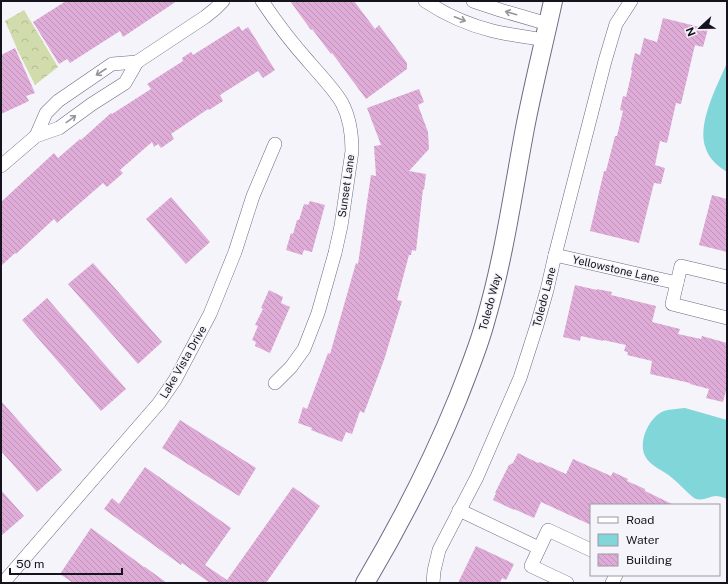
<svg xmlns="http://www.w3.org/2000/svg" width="728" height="584" viewBox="0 0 728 584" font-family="'Public Sans',sans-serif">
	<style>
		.park { fill: url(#park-crowns) }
		.water { fill: #81d6da }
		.building { fill: url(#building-back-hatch) }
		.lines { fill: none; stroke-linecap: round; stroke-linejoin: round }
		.street-casing { stroke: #6e6984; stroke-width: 14 }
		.secondary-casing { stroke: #6e6984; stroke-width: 20 }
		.street { stroke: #fff; stroke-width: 13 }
		.secondary { stroke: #fff; stroke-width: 18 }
		.oneway { stroke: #969599 }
		.labels { text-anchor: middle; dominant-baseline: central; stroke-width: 3; stroke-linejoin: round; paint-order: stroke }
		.street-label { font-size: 11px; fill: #15131d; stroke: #f5f4fa }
	</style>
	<defs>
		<pattern id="park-crowns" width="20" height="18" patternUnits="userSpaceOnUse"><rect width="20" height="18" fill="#d1dcac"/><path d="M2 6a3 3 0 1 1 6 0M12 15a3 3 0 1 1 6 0" fill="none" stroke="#b3bc94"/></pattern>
		<pattern id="building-back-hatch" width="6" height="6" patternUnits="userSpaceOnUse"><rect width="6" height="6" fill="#dfacd8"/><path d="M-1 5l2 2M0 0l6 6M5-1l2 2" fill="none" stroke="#be93b9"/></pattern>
	</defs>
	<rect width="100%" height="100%" fill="#f5f4fa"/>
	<polygon class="park" points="24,10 58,67 35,85 19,53 5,21"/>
	<g class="water">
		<path d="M727 63V172C718 166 710 160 706 149 696 125 717 86 727 63Z"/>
		<path d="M685 408 727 420V499C723 497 719 496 715 496 708 497 702 502 694 498 686 492 679 483 671 477 663 470 650 466 645 456 638 441 649 417 664 411 670 409 678 409 685 408Z"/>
	</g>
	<g class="building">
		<polygon points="66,1 177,1 123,37 120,31 70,63 67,59 59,64 33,22"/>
		<polygon points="290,1 354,1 375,29 379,25 407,63 407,69 366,99 332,53 331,54 312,29 311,30"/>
		<polygon points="663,18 708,29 703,47 695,45 681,104 676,103 667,143 660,141 655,165 665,168 661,184 654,183 639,243 590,231 604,171 606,171 615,136 617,136 623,111 620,110 623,96 626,97 632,71 631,70 635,53 640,55 644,38 657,42"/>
		<polygon points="239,26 242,31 248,27 275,70 263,78 258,71 220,95 223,101 209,110 208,109 171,134 174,139 161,148 158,144 154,147 152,142 120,170 123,173 107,187 103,183 57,223 54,219 16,254 15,253 1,266 1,202 54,153 58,158 80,139 81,140 111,113 112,114 151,89 147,84 183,61 182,58 191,52 193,55"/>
		<polygon points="15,48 35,93 26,96 29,101 1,114 1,55"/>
		<polygon points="419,89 424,102 418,105 428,132 429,149 409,171 426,174 424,190 423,189 416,251 412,250 411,255 409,255 397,300 402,301 384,360 375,384 364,413 360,411 352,434 346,432 342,442 311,430 312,428 298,423 303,407 307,409 328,353 330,354 356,263 358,264 371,175 376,176 374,146 381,145 367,108"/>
		<polygon points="712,195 727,199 727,252 699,245"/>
		<polygon points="171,197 210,242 186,264 146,219"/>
		<polygon points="310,201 325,205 312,252 304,250 302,255 286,250 291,233 293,234 297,220 299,220 304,204 308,205"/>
		<polygon points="93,263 162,342 138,364 68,284"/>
		<polygon points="575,285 597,290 597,289 612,292 611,295 656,306 652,322 680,329 678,334 701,339 702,336 727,343 727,387 723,402 706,398 709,389 690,384 690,383 650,374 652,361 627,355 628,352 624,351 626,345 603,340 603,341 581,336 580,341 563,337"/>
		<polygon points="269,290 283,297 281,303 290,307 270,353 255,346 256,342 252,340 258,326 255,325 263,309 261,308"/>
		<polygon points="47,298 126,389 101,411 22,320"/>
		<polygon points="1,401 62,470 37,492 1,451"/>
		<polygon points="180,420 256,468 239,496 162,448"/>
		<polygon points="518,453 538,463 539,462 566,474 573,459 611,476 613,472 628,479 627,481 645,489 645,491 674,505 591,505 591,525 541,502 534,518 514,509 514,510 493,500 496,493 495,493 509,465 513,463"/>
		<polygon points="145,467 231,528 205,565 227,580 293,487 320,506 266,583 210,583 182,563 181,565 104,509 112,498 119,504"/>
		<polygon points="1,490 24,516 1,536"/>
		<polygon points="91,528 144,567 145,567 167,583 73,583 60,574"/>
		<polygon points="476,546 514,564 506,580 502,578 500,583 458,583"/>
	</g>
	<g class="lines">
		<defs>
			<g id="street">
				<path d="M262 1C276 22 292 43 309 62 320 75 334 89 342 103 350 118 352 135 352 151L341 226 335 253 318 313 304 349 291 367 275 383"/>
				<path d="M425 1C446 15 469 25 493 31 510 35 528 37 545 40"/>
				<polyline points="473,1 500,10 548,24"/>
				<polyline points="36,136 46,113 58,101 112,64 137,62"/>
				<polyline points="1,166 36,136 59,128 92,104 125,83 137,62 205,17 215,9 223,1"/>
				<polyline points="555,255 677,283"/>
				<polyline points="727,277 681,266 672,304 727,318"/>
				<polyline points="459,510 539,548"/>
				<polyline points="3,583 159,403 175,380 210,314 235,252 253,196 275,144"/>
				<polyline points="433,583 434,571 439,550 477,477 520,378 537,325 547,290 555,255 605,61 616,24 631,1"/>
				<polyline points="567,583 531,566 548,530 591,550"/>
				<polyline points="612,583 616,575"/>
			</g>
			<path id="secondary" d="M365 583C400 524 432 462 458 398 468 372 479 346 486 319 504 257 513 192 525 128 533 86 544 43 553 1"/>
		</defs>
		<use href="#street" class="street-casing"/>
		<use href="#secondary" class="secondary-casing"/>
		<use href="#street" class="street"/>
		<use href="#secondary" class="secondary"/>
	</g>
	<defs><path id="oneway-shaft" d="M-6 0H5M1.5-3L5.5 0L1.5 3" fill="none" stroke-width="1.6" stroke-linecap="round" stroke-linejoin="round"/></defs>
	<g class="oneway">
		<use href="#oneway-shaft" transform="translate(511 13) rotate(-164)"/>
		<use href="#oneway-shaft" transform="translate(460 19) rotate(21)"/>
		<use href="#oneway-shaft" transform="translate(101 72) rotate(147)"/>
		<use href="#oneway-shaft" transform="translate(71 119) rotate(-36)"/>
	</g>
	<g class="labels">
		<g class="street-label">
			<text transform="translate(346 186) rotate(-82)">Sunset Lane</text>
			<text transform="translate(616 269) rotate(13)">Yellowstone Lane</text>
			<text transform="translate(544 297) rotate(-75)">Toledo Lane</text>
			<text transform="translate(490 302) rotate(-75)">Toledo Way</text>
			<text transform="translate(183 362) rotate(-60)">Lake Vista Drive</text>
		</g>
	</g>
	<rect width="728" height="584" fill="none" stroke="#15131d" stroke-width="4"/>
	<rect x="590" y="504" width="130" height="72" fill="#f5f4fa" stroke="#9b9aa2"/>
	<rect x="598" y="517" width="20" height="6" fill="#ffffff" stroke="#9b9aa2"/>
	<text x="626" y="524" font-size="12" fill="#15131d">Road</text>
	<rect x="598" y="534" width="20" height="12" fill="#81d6da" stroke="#9b9aa2"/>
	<text x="626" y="544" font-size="12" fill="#15131d">Water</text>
	<rect x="598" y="554" width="20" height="12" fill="url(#building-back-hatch)" stroke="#9b9aa2"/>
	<text x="626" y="564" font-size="12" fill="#15131d">Building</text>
	<g transform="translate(700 28) rotate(248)" stroke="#f5f4fa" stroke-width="3" paint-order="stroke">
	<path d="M0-3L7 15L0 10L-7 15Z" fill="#15131d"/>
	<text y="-6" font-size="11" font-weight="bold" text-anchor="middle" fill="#15131d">N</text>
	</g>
	<path d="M10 568v6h112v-6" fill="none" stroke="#15131d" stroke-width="2"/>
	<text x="16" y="568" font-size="12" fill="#15131d" stroke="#f5f4fa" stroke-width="3" paint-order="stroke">50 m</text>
</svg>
